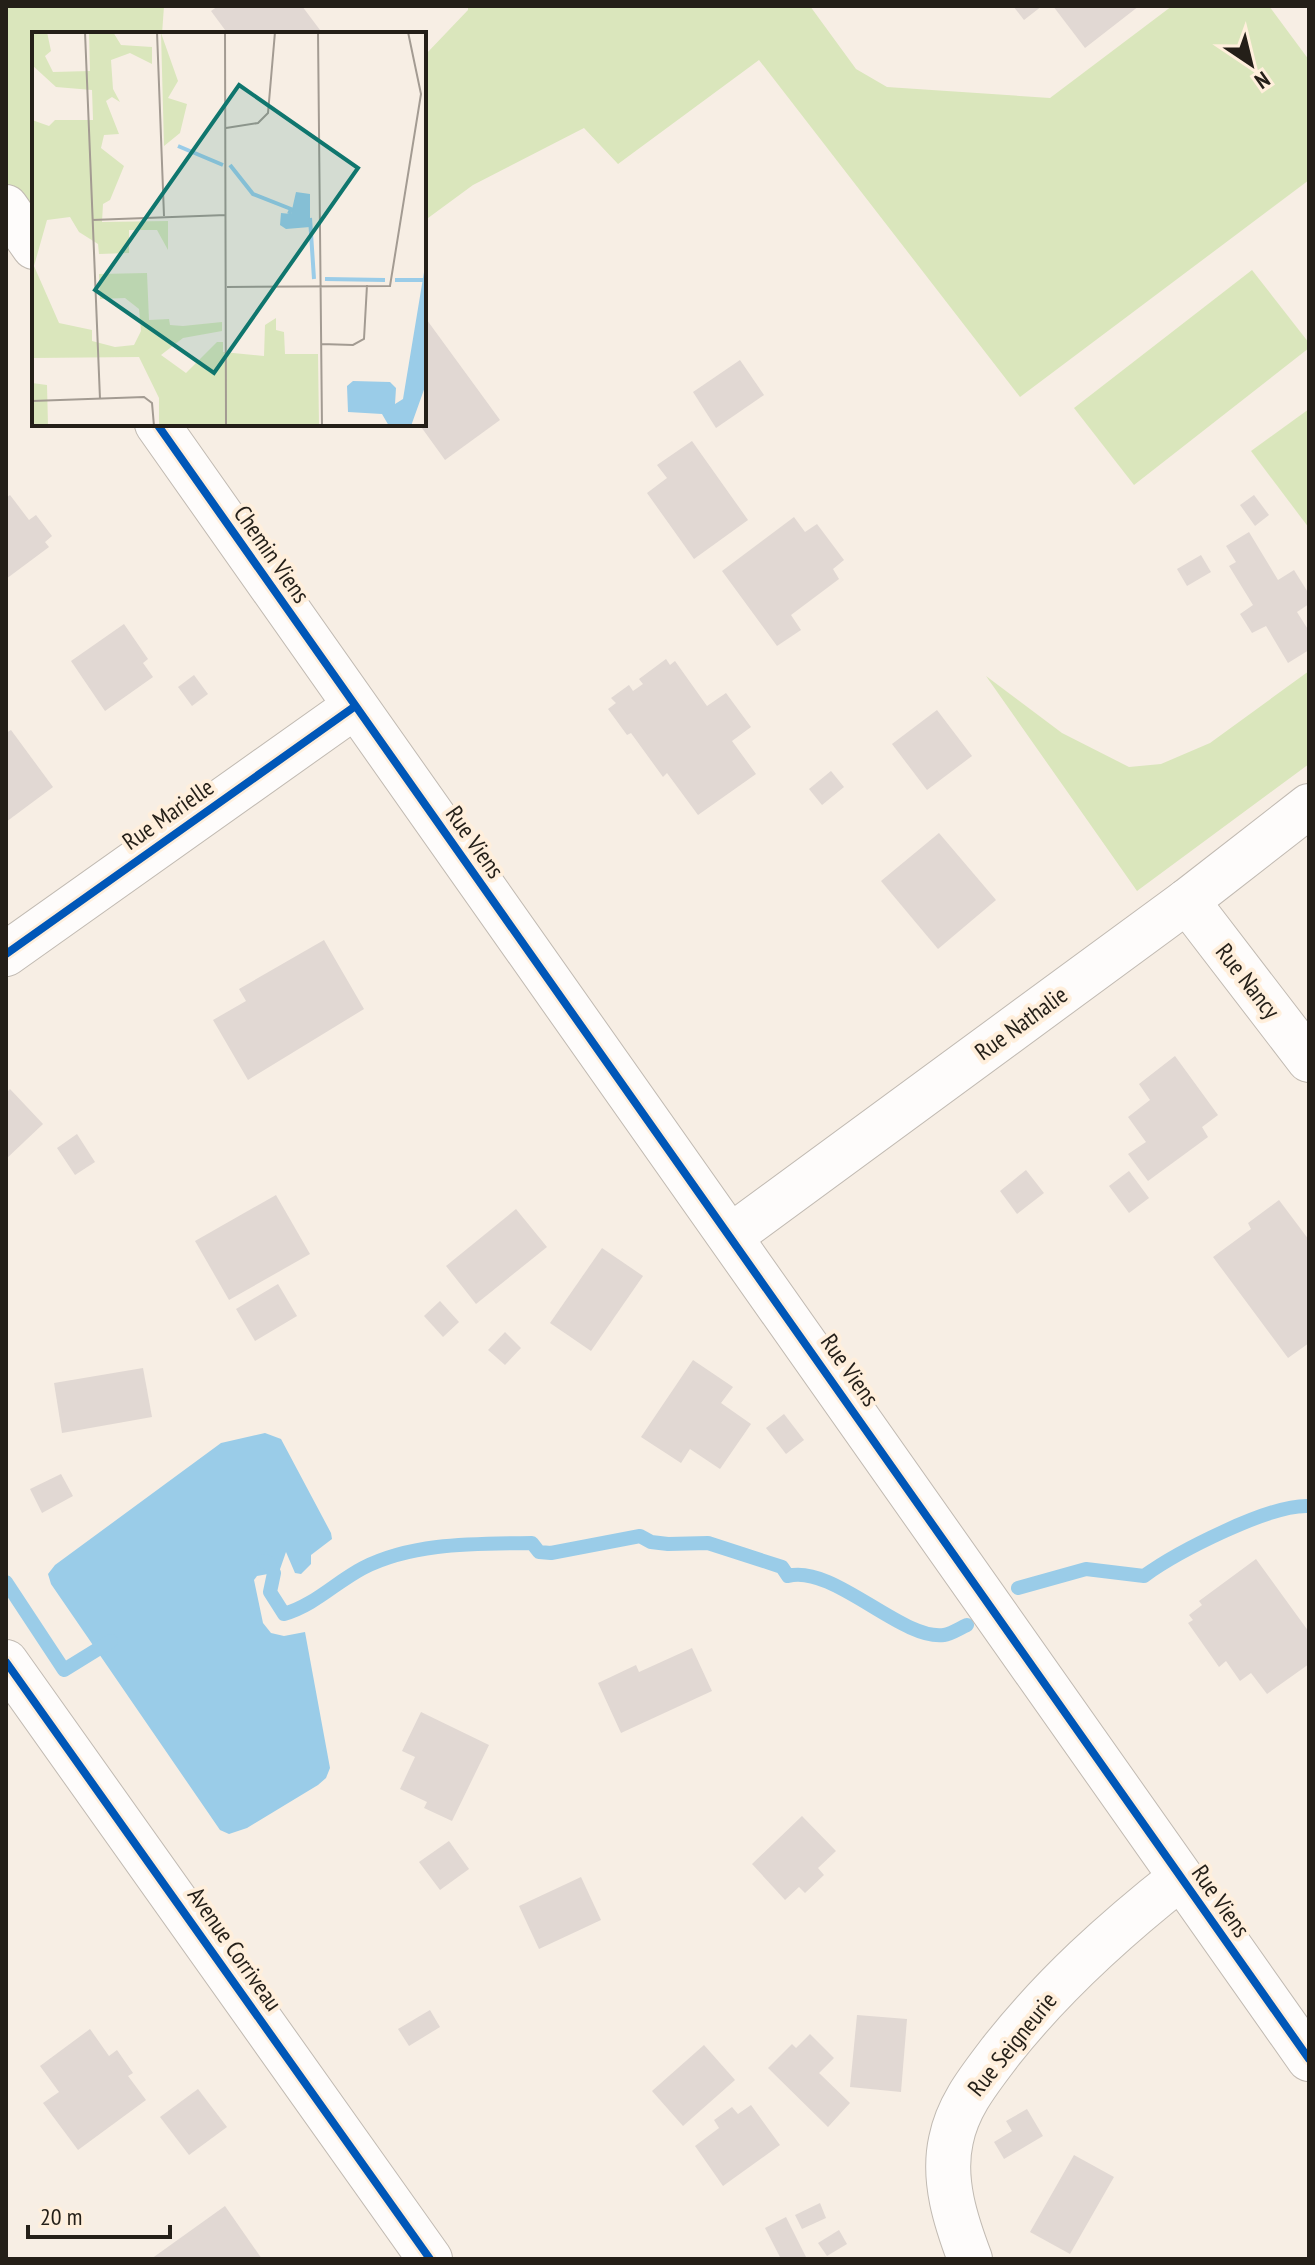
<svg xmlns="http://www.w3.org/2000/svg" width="1315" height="2265" viewBox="0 0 1315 2265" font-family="'PT Sans Narrow',sans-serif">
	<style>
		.green { fill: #dae6bc }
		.water { fill: #9acce8 }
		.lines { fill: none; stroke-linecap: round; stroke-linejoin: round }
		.stream { stroke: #9acce8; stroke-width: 14 }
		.building { fill: #e1d8d3 }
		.minor-casing { stroke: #c1bab2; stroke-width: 46 }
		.minor { stroke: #fefcfb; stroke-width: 44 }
		.cycleway-casing { stroke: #ffefdc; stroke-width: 13 }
		.cycleway { stroke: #0057b8; stroke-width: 8 }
		.labels { text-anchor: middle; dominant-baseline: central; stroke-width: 8; stroke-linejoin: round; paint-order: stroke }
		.street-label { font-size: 24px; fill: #241f18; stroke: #ffefdc }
		.inset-river { fill: none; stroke: #9acce8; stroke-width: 4 }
		.inset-road { fill: none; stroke: #a39b92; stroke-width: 2 }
		.view { fill: #0f766e; fill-opacity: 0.15; stroke: #0f766e; stroke-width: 4 }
		.inset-edge { fill: none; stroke: #241f18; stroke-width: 4 }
	</style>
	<rect width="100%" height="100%" fill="#f7eee4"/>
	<g class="green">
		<polygon points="6,6 164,6 162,34 34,34 34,207 6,225"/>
		<polygon points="468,6 810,6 856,69 887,87 1050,98 1172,6 1269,6 1309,60 1309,180 1020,397 759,60 618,164 584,128 473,185 424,221 424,59 426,54 468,10"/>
		<polygon points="1252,270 1309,343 1309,348 1134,485 1074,408"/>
		<polygon points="1309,409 1309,528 1251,451"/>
		<polygon points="1309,671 1309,764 1137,891 986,676 1062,733 1129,767 1161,764 1210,743"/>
	</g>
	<polygon class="water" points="265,1433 281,1439 331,1533 332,1539 311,1555 311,1564 301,1574 295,1573 286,1552 279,1572 257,1576 254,1580 263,1623 271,1633 284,1636 305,1632 330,1768 326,1778 318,1785 247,1828 229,1834 220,1830 51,1584 48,1574 55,1565 221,1443"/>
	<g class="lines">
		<g class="stream">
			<path d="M264 1561 268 1562 274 1573 270 1592 284 1614C315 1605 336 1582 363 1568 414 1542 476 1544 532 1543L539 1552 551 1553 640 1536 651 1542 668 1544 708 1543 782 1567 788 1576C833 1564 902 1641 944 1635 951 1634 960 1628 967 1625"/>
			<polyline points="6,1582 64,1670 111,1641"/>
			<path d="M1018 1588 1086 1569 1144 1576C1177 1552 1270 1504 1309 1506"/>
		</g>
	</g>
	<g class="building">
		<polygon points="218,6 302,6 323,34 228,34 211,11"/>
		<polygon points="1013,6 1042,6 1024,20"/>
		<polygon points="1053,6 1139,6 1085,48"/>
		<polygon points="424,316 500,420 445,460 419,424 424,424"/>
		<polygon points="740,360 764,395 716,428 693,392"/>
		<polygon points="692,441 748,520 694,559 647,493 667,478 657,465"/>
		<polygon points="10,495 29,520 36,515 52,536 45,542 49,547 6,579 6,498"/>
		<polygon points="1254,495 1269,515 1255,526 1240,505"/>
		<polygon points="794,517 805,532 817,524 844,560 833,569 839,579 791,615 801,630 777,646 722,571"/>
		<polygon points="1249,532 1278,580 1294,570 1309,594 1309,604 1297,612 1309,631 1309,650 1288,663 1266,626 1252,633 1240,614 1253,605 1229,566 1236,562 1226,546"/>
		<polygon points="1201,555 1211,572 1187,586 1177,569"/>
		<polygon points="124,624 148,659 143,663 153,677 105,711 71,661"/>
		<polygon points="666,659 670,665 675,661 707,706 726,693 751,727 732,741 756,774 698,815 667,773 663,777 631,733 627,735 608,709 616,703 611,698 629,685 633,691 643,684 639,679"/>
		<polygon points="194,675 208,694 192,706 178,687"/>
		<polygon points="937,710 972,756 927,790 892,744"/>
		<polygon points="11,730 53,787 6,822 6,733"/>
		<polygon points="831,771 844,787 822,805 809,789"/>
		<polygon points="939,833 996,900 938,949 881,881"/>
		<polygon points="324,940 364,1009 248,1080 213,1020 246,1001 239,989"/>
		<polygon points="1175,1056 1218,1115 1202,1127 1208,1137 1148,1181 1128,1154 1146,1142 1128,1117 1150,1100 1139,1084"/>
		<polygon points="10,1089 43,1124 6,1159 6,1093"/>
		<polygon points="77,1134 95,1162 75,1175 57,1148"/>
		<polygon points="1026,1170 1044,1193 1017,1214 1000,1191"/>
		<polygon points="1129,1171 1149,1198 1129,1213 1109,1186"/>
		<polygon points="276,1195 310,1254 229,1300 195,1241"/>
		<polygon points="1279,1200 1309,1240 1309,1343 1288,1358 1213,1257 1251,1229 1248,1223"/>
		<polygon points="516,1209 547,1247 476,1304 446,1266"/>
		<polygon points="602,1248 643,1276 591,1351 550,1323"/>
		<polygon points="278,1284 297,1316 255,1341 236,1309"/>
		<polygon points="440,1301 459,1322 443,1337 424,1316"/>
		<polygon points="505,1332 521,1348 505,1365 488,1350"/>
		<polygon points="693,1360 733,1387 721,1403 751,1424 720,1469 690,1449 681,1463 641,1437"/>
		<polygon points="143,1368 152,1417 62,1433 54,1383"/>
		<polygon points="784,1414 804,1440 786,1454 766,1428"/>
		<polygon points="61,1474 73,1496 42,1513 30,1489"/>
		<polygon points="1256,1559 1309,1632 1309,1664 1267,1694 1251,1673 1240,1681 1226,1661 1219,1667 1188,1623 1193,1620 1189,1615 1202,1605 1199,1601"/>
		<polygon points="692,1648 712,1691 621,1733 598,1683 636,1665 639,1672"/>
		<polygon points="421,1712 489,1745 452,1821 424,1808 427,1802 400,1789 415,1757 402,1751"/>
		<polygon points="802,1816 836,1851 818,1868 824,1875 805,1893 799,1887 785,1900 752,1864"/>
		<polygon points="449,1841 469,1869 440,1890 419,1862"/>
		<polygon points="581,1877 601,1920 539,1949 519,1906"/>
		<polygon points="430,2010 440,2027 409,2046 398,2029"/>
		<polygon points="857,2015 907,2019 901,2092 850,2087"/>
		<polygon points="90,2029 109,2056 117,2050 133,2073 128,2076 146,2100 78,2150 43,2103 59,2092 40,2066"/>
		<polygon points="810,2034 834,2058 819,2073 850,2103 828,2127 768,2068 792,2044 796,2048"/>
		<polygon points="704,2045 735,2080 683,2126 652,2091"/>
		<polygon points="198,2089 227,2127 189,2155 160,2117"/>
		<polygon points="751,2105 780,2145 723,2186 695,2146 719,2128 714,2120 732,2107 738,2114"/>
		<polygon points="1027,2109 1043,2136 1004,2159 994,2142 1012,2131 1006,2121"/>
		<polygon points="1074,2155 1114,2177 1070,2254 1030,2232"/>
		<polygon points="820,2203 826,2218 802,2229 795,2215"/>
		<polygon points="225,2206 262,2259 151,2259"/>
		<polygon points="786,2217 807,2259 781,2259 765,2228"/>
		<polygon points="839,2230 847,2244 827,2256 818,2243"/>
	</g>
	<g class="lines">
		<defs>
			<g id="minor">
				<polyline points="6,207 34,247"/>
				<polyline points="157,424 1309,2059"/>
				<polyline points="1187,901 1309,1060"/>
				<polyline points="6,954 354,707"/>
				<polyline points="731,1236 1187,901 1309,806"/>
				<polyline points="6,1662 430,2259"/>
				<path d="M970 2259C956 2222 942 2180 951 2140 958 2105 980 2079 1001 2051 1053 1985 1114 1930 1180 1878"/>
			</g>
		</defs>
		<use href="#minor" class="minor-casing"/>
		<use href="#minor" class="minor"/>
		<defs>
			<g id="cycleway">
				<polyline points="157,424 1309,2059"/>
				<polyline points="6,954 354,707"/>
				<polyline points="6,1662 430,2259"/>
			</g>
		</defs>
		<use href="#cycleway" class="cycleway-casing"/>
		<use href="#cycleway" class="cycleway"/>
	</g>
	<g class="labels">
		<g class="street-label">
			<text transform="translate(272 554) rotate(55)">Chemin Viens</text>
			<text transform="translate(168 814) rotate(-35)">Rue Marielle</text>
			<text transform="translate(475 842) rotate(55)">Rue Viens</text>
			<text transform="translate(1248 981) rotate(52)">Rue Nancy</text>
			<text transform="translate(1021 1023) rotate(-36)">Rue Nathalie</text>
			<text transform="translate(850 1370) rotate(55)">Rue Viens</text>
			<text transform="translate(1221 1901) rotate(55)">Rue Viens</text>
			<text transform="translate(235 1949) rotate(55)">Avenue Corriveau</text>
			<text transform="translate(1012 2044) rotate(-51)">Rue Seigneurie</text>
		</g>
	</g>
	<g transform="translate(32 32)">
		<rect width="394" height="394" fill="#f7eee4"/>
		<path d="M0 0H15L19 19 13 24 21 40 58 39 57 0H81L89 13 120 15V32L98 21 79 28 81 57 88 70 80 65 74 69 87 102 72 103 69 116 92 134 78 168 71 172 70 190 136 189V218L125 198H97V221L67 222 66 212 47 200 38 185 15 188 2 234 27 291 60 298V309L83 315 102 313 109 299 107 277 93 266 68 267 67 242 115 241 117 288 137 287 138 293 151 294 190 290V299L151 306 129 323 154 341 185 310H191V320L232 324 233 293 244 286V298L252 300 253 322H286L287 394H127V366L107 325 0 326V88L17 94 23 88H61L60 58 24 55 0 33ZM129 1 146 49 136 66 155 72 148 101 132 114ZM0 351 15 353 16 394H0Z" fill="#dae6bc"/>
		<path d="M264 160 278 162V195L254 197 248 193 249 181 259 182ZM394 228V352L379 394H357L350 382 316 380 315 354 321 349 358 350 364 356 363 372 371 367Z" fill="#9acce8"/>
		<path class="inset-river" d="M146 114 191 133M198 133 221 162 259 177 257 182M278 186 282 247M293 247 353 248M363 248H394"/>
		<path class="inset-road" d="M53 0 68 367M125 0 132 184M193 0 194 394M286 0 290 394M194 96 226 91 236 81 243 0M60 188 194 183M195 255 358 254 389 62 376 0M289 312 321 313 332 307 335 253M0 369 112 365 120 371 122 394"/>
		<path class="view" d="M207 53 326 136 182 341 63 258Z"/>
		<rect width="394" height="394" class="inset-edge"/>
	</g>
	<rect width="1315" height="2265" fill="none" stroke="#241f18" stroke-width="16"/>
	<g transform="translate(1251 64) rotate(145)" stroke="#ffefdc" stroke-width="6" paint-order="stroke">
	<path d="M0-6L14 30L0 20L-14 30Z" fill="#241f18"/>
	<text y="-12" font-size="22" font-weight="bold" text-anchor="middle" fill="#241f18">N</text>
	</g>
	<path d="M28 2225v12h142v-12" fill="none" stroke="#241f18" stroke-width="4"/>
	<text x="40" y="2225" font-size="24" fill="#241f18" stroke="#ffefdc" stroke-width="6" paint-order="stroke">20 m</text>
</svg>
